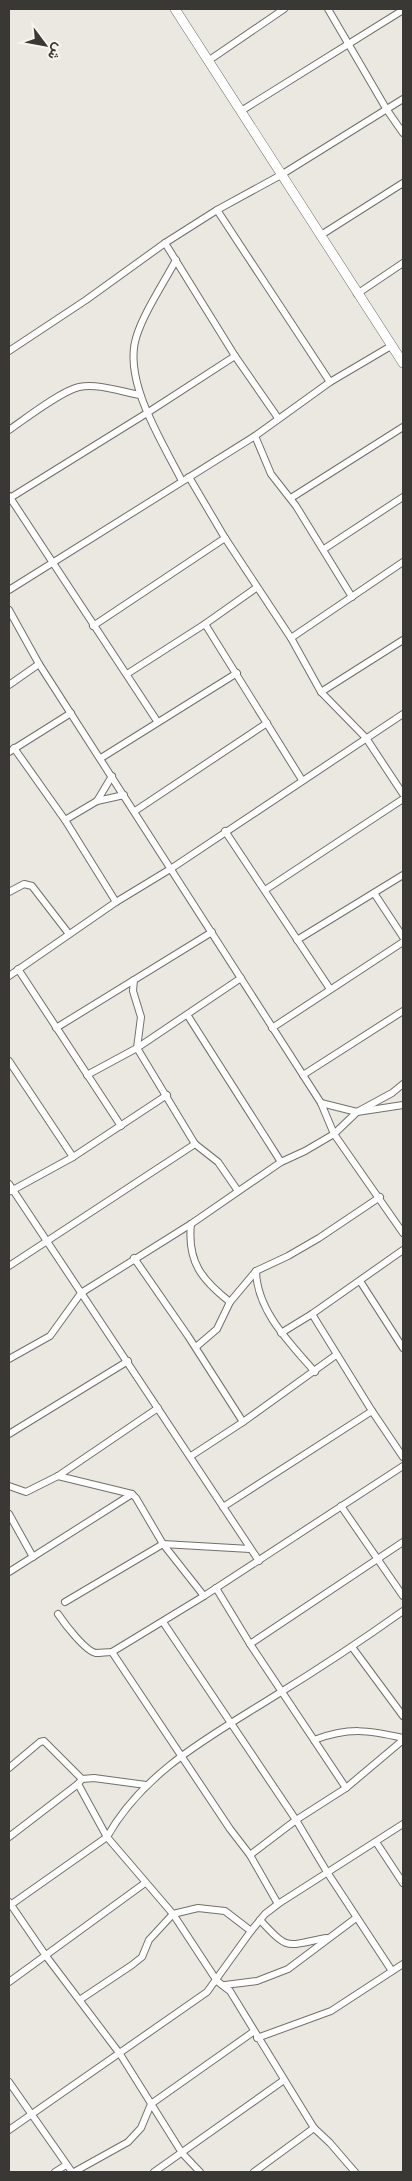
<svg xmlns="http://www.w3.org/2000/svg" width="412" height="2181" viewBox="0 0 412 2181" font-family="'DM Sans',Vazirmatn,sans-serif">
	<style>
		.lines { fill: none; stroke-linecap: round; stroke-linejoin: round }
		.street-casing { stroke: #727069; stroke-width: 8 }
		.secondary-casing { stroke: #727069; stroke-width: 10 }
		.street { stroke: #fff; stroke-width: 6 }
		.secondary { stroke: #fff; stroke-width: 9 }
	</style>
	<rect width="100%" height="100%" fill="#ebe8e1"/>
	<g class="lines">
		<defs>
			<g id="street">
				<polyline points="328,9 387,110 403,133"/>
				<polyline points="208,61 284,9"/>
				<polyline points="241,111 403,10"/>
				<polyline points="217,210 330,382"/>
				<polyline points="321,235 403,183"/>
				<polyline points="165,243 235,356 278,418"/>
				<path d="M176 260C163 284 143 314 136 338 123 382 163 443 182 481"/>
				<polyline points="357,294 403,263"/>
				<polyline points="9,351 86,300 165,243 217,210 281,175 403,99"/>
				<path d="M9 430C25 419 61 391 79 387 98 383 122 392 140 395"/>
				<polyline points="255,436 271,474 296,506 352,597"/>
				<polyline points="189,477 225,538 291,638 321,692 366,738 403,794"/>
				<polyline points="9,496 157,721"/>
				<polyline points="10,498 147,413 235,356"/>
				<polyline points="291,498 403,427"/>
				<polyline points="324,549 403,497"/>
				<polyline points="9,590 255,436 330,382 391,346"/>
				<polyline points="9,610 39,664 321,1103 334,1134 403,1233"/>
				<polyline points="205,624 302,780"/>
				<polyline points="93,626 225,538"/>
				<polyline points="291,638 403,562"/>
				<polyline points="127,674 205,624 256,588"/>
				<polyline points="9,685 39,664"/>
				<polyline points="321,692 403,640"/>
				<polyline points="14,748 65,820 116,902"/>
				<polyline points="9,752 71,713"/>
				<polyline points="101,758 237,673"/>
				<polyline points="97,801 112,776"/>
				<polyline points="135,811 267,723"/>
				<polyline points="65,820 97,801 124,795"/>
				<polyline points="225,831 330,989"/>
				<polyline points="265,890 403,799"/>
				<polyline points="9,892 24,884 32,886 69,934"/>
				<polyline points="374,893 403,937"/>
				<polyline points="297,940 403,875"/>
				<polyline points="18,969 121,1126"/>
				<polyline points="9,976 116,902 172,868 403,714"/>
				<polyline points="134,980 133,991 141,1017 137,1048 195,1144 218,1162 238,1191"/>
				<polyline points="188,1016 281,1162"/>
				<polyline points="56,1028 212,932"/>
				<polyline points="272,1028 403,942"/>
				<polyline points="9,1061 73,1157"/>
				<polyline points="87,1075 137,1048 241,978"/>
				<polyline points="303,1075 403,1011"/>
				<polyline points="321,1103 357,1112 403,1105"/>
				<polyline points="9,1184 259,1561"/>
				<polyline points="11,1191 73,1157 167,1095"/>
				<path d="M191 1224C187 1262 202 1280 230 1302"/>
				<polyline points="134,1258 188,1336 243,1422"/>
				<polyline points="9,1266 195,1144"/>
				<path d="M256 1271C257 1311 290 1343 315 1372"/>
				<polyline points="360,1281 403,1348"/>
				<polyline points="312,1314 372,1411 403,1457"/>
				<polyline points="281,1333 312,1314 403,1250"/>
				<polyline points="196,1347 217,1329 230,1302 256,1271 288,1256 319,1238 380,1197"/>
				<polyline points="9,1359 50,1336 81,1293 191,1224 281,1162 305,1151 334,1134 357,1112 392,1093 403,1084"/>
				<polyline points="9,1434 128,1361"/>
				<polyline points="191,1456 243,1422 336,1355"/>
				<polyline points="58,1476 132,1494 136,1498 163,1544 204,1596"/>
				<polyline points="9,1486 26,1492 58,1476 158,1408"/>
				<polyline points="341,1506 403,1596"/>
				<polyline points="223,1507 372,1411"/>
				<polyline points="9,1514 33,1557"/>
				<polyline points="9,1572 132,1494"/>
				<polyline points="216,1588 250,1644 346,1788"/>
				<polyline points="65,1602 163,1544 250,1549"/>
				<path d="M58 1614C64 1623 85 1651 96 1653 101 1653 107 1652 112 1652L204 1596 403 1466"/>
				<polyline points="163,1622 296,1820 327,1872 392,1971"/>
				<polyline points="250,1644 403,1542"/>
				<polyline points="352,1647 403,1716"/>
				<polyline points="112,1652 230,1829 250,1855 278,1904"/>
				<path d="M314 1740C349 1727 368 1730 403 1738"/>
				<polyline points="9,1768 40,1742 44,1741 82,1779"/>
				<polyline points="78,1784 107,1837 173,1914 217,1981 230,1991 314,2128 254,2172"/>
				<polyline points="9,1837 78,1784 82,1779 94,1778 146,1785"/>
				<polyline points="376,1842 403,1883"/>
				<polyline points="250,1855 296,1820 346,1788 403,1740"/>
				<polyline points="9,1902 46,1956 120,2054 182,2153 200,2172"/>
				<path d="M9 1906 107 1837C144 1771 211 1736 273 1697 317 1670 361 1641 403 1611"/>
				<path d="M260 1920C289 1951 285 1946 326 1938"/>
				<polyline points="9,1982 145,1883"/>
				<polyline points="225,1985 257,1981 288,1969 356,1918"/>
				<polyline points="81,1999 132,1965 142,1957 149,1940 173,1914 198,1908 225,1911 251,1931"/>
				<polyline points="257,2038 331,2011 403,1964"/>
				<polyline points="9,2082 72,2172"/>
				<polyline points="314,2128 330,2143 355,2172"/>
				<polyline points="9,2130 207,1992 251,1931 265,1914 278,1904 403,1824"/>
				<polyline points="55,2172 66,2165"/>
				<polyline points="74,2172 128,2142 141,2128 151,2104 253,2032"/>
				<polyline points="154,2172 284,2080"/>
			</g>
			<polyline id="secondary" points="175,9 403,363"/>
		</defs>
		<use href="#street" class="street-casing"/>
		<use href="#secondary" class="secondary-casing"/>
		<use href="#street" class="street"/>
		<use href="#secondary" class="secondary"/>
	</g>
	<rect width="412" height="2181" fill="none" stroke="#393835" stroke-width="20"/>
	<g transform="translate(45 45) rotate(122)" stroke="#f8f5ee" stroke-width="4" paint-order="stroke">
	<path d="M0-4L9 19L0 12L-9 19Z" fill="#393835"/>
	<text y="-8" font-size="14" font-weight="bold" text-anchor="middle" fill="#393835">ش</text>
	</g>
</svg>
